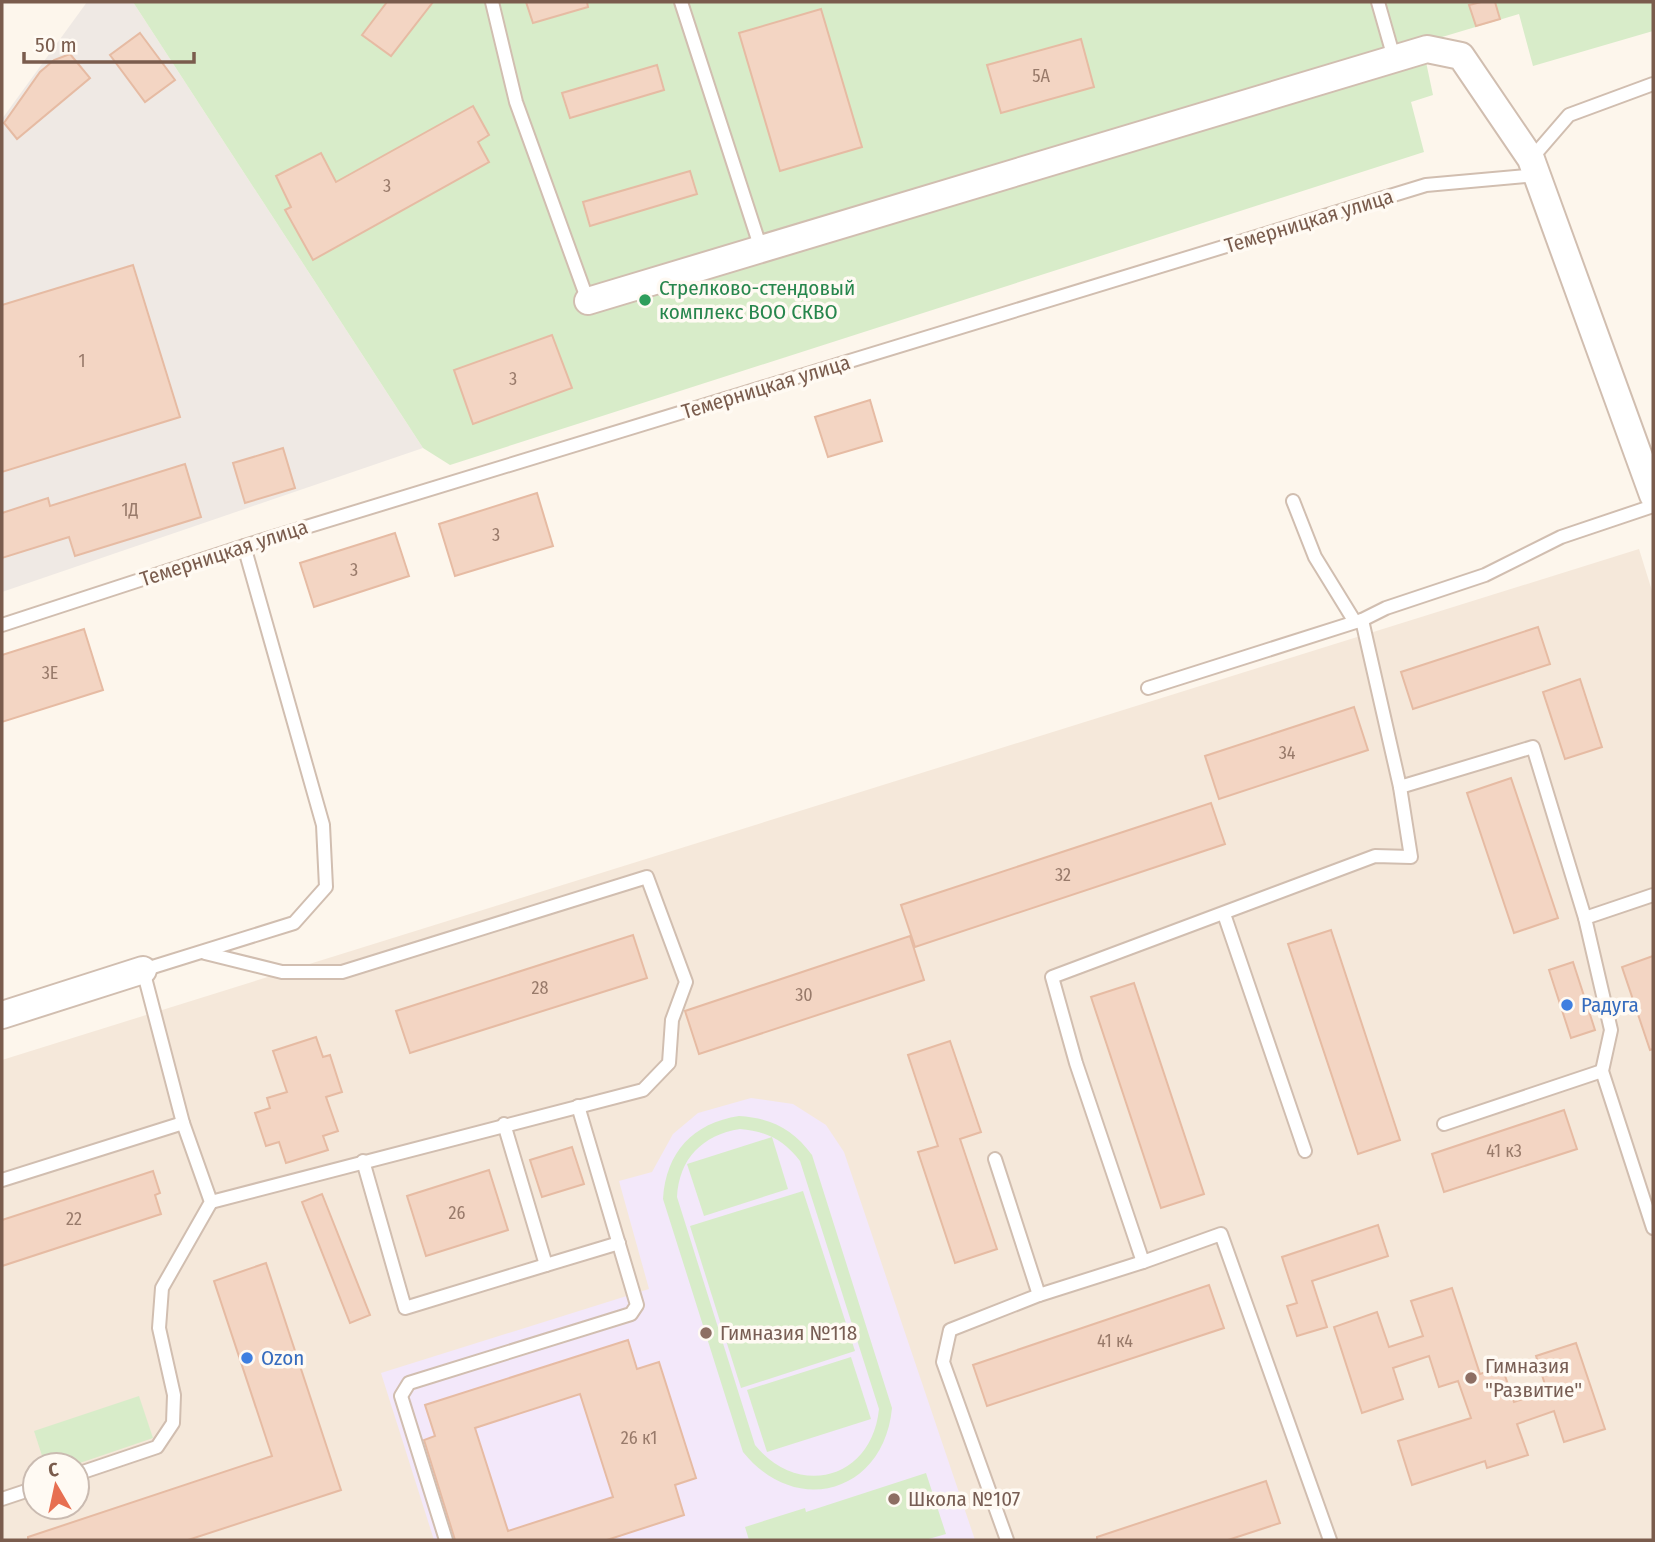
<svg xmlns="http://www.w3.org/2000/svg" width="1655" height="1542" viewBox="0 0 1655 1542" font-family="'Fira Sans Condensed',sans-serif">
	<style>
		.residential { fill: #f5e8da; fill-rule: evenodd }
		.industrial { fill: #efe9e4 }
		.education { fill: #f3e8fa }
		.green { fill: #d8ecc9; fill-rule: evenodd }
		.building { fill: #f3d5c3; stroke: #e6bba3; stroke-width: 2; fill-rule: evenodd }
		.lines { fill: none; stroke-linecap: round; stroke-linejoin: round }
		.lane-casing { stroke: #d1beb0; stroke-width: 16 }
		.street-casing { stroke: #d1beb0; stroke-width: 30 }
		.lane { stroke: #fff; stroke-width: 12 }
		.street { stroke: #fff; stroke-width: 26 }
		.leisure-dot { fill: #2e9e5b; stroke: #fffaf3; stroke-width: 2.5 }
		.shop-dot { fill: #3f7fe0; stroke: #fffaf3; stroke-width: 2.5 }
		.education-dot { fill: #8d6e63; stroke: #fffaf3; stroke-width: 2.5 }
		.labels { text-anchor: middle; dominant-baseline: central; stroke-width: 7; stroke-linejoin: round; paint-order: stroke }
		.number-label { font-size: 18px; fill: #987a6a }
		.street-label { font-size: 21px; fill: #7a5c4d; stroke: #fffaf3 }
		.leisure-label { font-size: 21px; fill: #27864d; stroke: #fffaf3; text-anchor: start }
		.shop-label { font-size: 21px; fill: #366cbe; stroke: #fffaf3; text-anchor: start }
		.education-label { font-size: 21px; fill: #785e54; stroke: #fffaf3; text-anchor: start }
	</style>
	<rect width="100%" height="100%" fill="#fdf6ec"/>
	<path class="residential" d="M1639 549 1653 594V1540H2V1060ZM35 1465H77V1507H35Z"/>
	<polygon class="industrial" points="87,2 133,2 423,448 2,592 2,119"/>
	<polygon class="education" points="751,1098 793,1104 826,1125 844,1152 975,1540 434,1540 381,1373 649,1289 619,1181 652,1172 673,1134 698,1113"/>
	<g class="green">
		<polygon points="133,2 1653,2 1653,31 1533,66 1519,14 1422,43 1433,95 1411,102 1424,152 450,465 423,448"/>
		<path d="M739 1116C771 1118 793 1129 812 1155L892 1408C884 1493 796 1518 743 1452L663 1199C666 1152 693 1123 739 1116ZM740 1129C766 1131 784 1140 800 1161L879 1409C872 1479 799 1499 755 1445L677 1197C679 1159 702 1135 740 1129Z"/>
		<polygon points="772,1137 788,1189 704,1216 687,1164"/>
		<polygon points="803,1191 855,1351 741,1388 690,1226"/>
		<polygon points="851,1357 871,1419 767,1452 747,1390"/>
		<polygon points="139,1396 153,1438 74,1465 45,1465 34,1431"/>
		<polygon points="926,1473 946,1534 925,1540 749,1540 745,1527 805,1508 806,1512"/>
	</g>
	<g class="building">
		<polygon points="387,2 433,2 391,56 362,35"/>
		<polygon points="526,2 587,2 588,7 533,23"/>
		<polygon points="1481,2 1495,2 1500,19 1476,26 1469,5"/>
		<polygon points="821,9 862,147 780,171 739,33"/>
		<polygon points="140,33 175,80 145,102 110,55"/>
		<polygon points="1081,39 1094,87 1001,113 987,65"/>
		<polygon points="70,54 90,78 17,139 4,123 40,72 54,60"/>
		<polygon points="657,65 664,90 570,118 562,93"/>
		<polygon points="473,106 489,135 478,142 489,162 313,260 285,210 291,207 276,176 321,153 336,182"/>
		<polygon points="690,171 697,194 590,226 583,202"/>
		<polygon points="133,265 180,417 2,472 2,305"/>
		<polygon points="552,335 572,388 473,424 454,370"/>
		<polygon points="870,400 882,441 828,457 815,417"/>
		<polygon points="283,448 295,488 245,503 233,463"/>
		<polygon points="185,464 201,517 75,556 69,537 2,558 2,513 48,498 50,506"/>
		<polygon points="537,493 553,546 455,576 439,524"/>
		<polygon points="395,533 409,576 314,607 300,563"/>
		<polygon points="1538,627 1550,664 1413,709 1401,672"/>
		<polygon points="84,629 103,690 2,722 2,655"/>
		<polygon points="1580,679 1602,747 1565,759 1543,692"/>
		<polygon points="1354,707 1368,750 1219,799 1205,756"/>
		<polygon points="1511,778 1558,918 1514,933 1467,793"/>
		<polygon points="1211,803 1225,844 915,947 901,905"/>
		<polygon points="1331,930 1400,1140 1358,1154 1288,944"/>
		<polygon points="633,935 647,978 410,1053 396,1011"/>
		<polygon points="910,936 924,980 699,1054 685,1011"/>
		<polygon points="1653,956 1653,1049 1650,1050 1622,967"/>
		<polygon points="1573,962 1595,1030 1571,1038 1549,970"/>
		<polygon points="1134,983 1204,1194 1161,1208 1091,997"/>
		<polygon points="316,1037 323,1057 330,1055 342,1092 326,1097 338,1131 323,1136 328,1150 286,1163 279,1142 266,1146 255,1113 270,1108 267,1098 287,1092 273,1051"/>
		<polygon points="950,1041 981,1132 960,1139 997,1249 955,1263 918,1152 938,1146 908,1055"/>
		<polygon points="1564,1110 1577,1149 1444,1192 1432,1154"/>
		<polygon points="572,1147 584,1184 542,1197 530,1160"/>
		<polygon points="489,1170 508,1230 426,1256 407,1196"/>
		<polygon points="153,1171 160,1193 155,1195 161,1214 2,1266 2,1220"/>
		<polygon points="322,1194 370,1315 350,1323 302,1202"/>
		<polygon points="1378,1225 1388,1256 1312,1281 1327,1327 1297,1336 1287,1306 1297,1303 1282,1257"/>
		<polygon points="266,1263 341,1490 188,1540 28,1540 28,1537 272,1456 214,1281"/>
		<polygon points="1209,1285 1224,1328 987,1406 973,1365"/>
		<polygon points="1452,1288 1480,1374 1502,1367 1514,1402 1547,1391 1536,1356 1576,1343 1605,1429 1564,1442 1554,1411 1517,1424 1528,1455 1487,1468 1485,1461 1412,1485 1398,1441 1471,1418 1458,1381 1439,1387 1429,1356 1393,1368 1403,1399 1362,1413 1334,1327 1377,1312 1389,1347 1423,1336 1411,1301"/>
		<path d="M628 1340 637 1369 659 1362 696 1478 675 1485 684 1515 607 1540H455L424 1440 435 1436 425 1405ZM580 1394 613 1497 508 1531 475 1428Z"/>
		<polygon points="1266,1481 1280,1523 1228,1540 1097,1540 1097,1537"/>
	</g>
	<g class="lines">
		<defs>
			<g id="lane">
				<polyline points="492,2 516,102 588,301"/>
				<polyline points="681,2 761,249"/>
				<polyline points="1378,2 1394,58"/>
				<polyline points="1531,159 1569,115 1653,84"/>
				<polyline points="1293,501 1315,557 1355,622"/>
				<polyline points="1362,620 1400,787 1533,747 1585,918"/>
				<polyline points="2,625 244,546 1426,185 1537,175"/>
				<polyline points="1148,688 1362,620 1386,608 1485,575 1561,537 1653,506"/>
				<polyline points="1653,895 1585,918 1611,1030 1602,1071 1653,1228"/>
				<polyline points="1224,914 1305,1151"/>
				<polyline points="205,953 282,972 342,972 647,877 686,982 672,1020 669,1063 643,1090 211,1202"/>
				<polyline points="1444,1124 1602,1071"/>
				<polyline points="995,1159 1039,1295"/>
				<polyline points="363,1161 405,1308 546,1265 504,1124"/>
				<polyline points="2,1180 183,1123"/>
				<polyline points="546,1265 619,1243"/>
				<polyline points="77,1474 157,1447 173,1423 174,1395 159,1328 162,1288 211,1202 183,1123 143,970 294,923 326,887 323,825 244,546"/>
				<polyline points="2,1499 35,1488"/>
				<polyline points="446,1540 401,1396 409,1383 631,1314 637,1305 578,1106"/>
				<polyline points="1007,1540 943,1362 950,1330 1039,1295 1143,1262"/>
				<polyline points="1330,1540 1221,1234 1143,1262 1076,1063 1052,977 1375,856 1411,857 1400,787"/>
			</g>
			<g id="street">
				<polyline points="588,301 1427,49 1461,56 1531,159 1653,495"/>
				<polyline points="2,1015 143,970"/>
			</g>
		</defs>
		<use href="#lane" class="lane-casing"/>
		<use href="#street" class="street-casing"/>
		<use href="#lane" class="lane"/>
		<use href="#street" class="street"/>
	</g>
	<circle class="leisure-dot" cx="645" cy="300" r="7"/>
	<g class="shop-dot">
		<circle cx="1567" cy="1005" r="7"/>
		<circle cx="247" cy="1358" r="7"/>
	</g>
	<g class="education-dot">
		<circle cx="706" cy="1333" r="7"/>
		<circle cx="1471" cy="1378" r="7"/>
		<circle cx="894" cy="1499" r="7"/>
	</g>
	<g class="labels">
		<g class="number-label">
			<text x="1041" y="76">5А</text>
			<text x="387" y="186">3</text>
			<text x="82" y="361">1</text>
			<text x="513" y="379">3</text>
			<text x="130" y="510">1Д</text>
			<text x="496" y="535">3</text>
			<text x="354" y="570">3</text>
			<text x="50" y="673">3Е</text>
			<text x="1287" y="753">34</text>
			<text x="1063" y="875">32</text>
			<text x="540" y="988">28</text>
			<text x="804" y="995">30</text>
			<text x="1504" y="1151">41 к3</text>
			<text x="457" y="1213">26</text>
			<text x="74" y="1219">22</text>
			<text x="1115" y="1341">41 к4</text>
			<text x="639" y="1438">26 к1</text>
		</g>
		<g class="street-label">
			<text transform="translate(1309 221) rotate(-17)">Темерницкая улица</text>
			<text transform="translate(766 387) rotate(-17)">Темерницкая улица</text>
			<text transform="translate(224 553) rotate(-18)">Темерницкая улица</text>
		</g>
		<g class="leisure-label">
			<text x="659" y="288">Стрелково-стендовый<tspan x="659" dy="24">комплекс ВОО СКВО</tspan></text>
		</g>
		<g class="shop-label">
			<text x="1581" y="1005">Радуга</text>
			<text x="261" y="1358">Ozon</text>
		</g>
		<g class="education-label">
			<text x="720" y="1333">Гимназия №118</text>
			<text x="1485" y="1366">Гимназия<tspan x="1485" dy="24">"Развитие"</tspan></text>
			<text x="908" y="1499">Школа №107</text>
		</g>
	</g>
	<rect width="1655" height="1542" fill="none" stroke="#7a5c4d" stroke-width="7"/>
	<g transform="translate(56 1486) rotate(351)"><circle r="33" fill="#fffaf3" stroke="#cabbb1" stroke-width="2"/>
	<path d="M0-5L12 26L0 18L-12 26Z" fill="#e76f51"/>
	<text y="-10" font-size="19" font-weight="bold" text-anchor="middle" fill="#7a5c4d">С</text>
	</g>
	<path d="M24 52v10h170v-10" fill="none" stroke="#7a5c4d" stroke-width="3.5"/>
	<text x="35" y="52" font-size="21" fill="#7a5c4d" stroke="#fffaf3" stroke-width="5" paint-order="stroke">50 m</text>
</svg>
